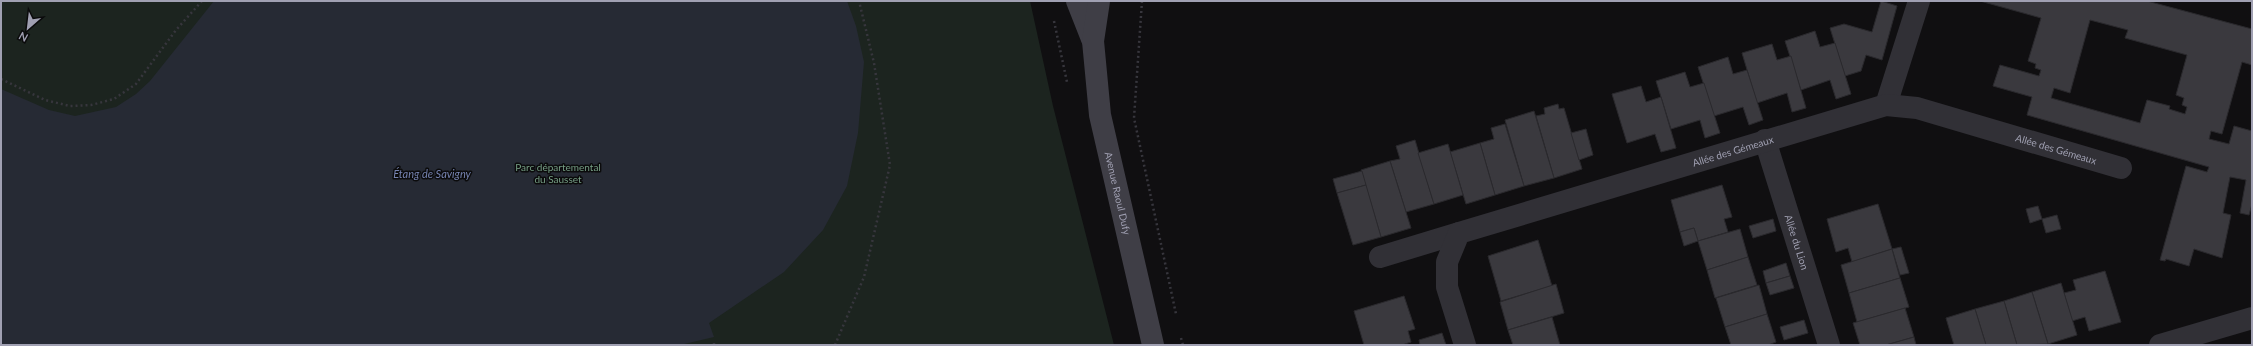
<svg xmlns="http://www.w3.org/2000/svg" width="2253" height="346" viewBox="0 0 2253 346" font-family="Lato,sans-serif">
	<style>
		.green { fill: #1c241f }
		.water { fill: #262a34 }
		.building { fill: #3a393e; stroke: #2a292d; fill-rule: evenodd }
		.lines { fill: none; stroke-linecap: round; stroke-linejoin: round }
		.path { stroke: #37363d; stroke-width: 2.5; stroke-dasharray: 2 3; stroke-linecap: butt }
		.street { stroke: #313036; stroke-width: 22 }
		.secondary { stroke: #3f3e46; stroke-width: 22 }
		.labels { text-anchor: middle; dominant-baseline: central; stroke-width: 3; stroke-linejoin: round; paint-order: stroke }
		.street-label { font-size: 10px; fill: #a0a0b2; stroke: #0b0b0c }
		.park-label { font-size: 10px; fill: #769e85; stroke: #0b0b0c }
		.water-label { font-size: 11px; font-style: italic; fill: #7582af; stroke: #0b0b0c }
	</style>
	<rect width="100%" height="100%" fill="#100f11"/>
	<polygon class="green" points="1,1 1030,1 1053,106 1114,345 1,345"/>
	<polygon class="water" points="214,1 847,1 856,26 864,62 858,133 847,186 823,230 784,272 709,323 714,337 680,345 1,345 1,89 49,110 75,116 116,107 136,94 150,81"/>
	<g class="building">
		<polygon points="1881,1 1897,6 1882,60 1866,55 1861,71 1845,76 1830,28 1844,24 1872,32"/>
		<path d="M1980 1H2147L2252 29V65L2242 62 2222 134 2211 131 2209 139 2229 144 2234 126 2252 131V204L2249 215 2240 213 2246 180 2230 177 2223 213 2231 215 2222 258 2194 249 2189 266 2166 259 2165 261 2160 260 2186 166 2207 172 2209 167 2027 115 2032 97 1993 86 2000 65 2039 76 2041 70 2035 68 2036 64 2028 61 2041 18ZM2090 20 2128 30 2125 38 2187 55 2176 95 2184 98 2182 105 2187 107 2185 114 2169 109 2170 106 2147 100 2140 123 2051 98 2054 88 2070 93Z"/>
		<polygon points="1815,31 1820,47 1835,43 1851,94 1836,99 1830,80 1801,90 1785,41"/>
		<polygon points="1772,44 1777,60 1791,56 1806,108 1792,112 1787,93 1757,103 1742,53"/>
		<polygon points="1728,57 1733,74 1747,70 1763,120 1749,125 1743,107 1714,116 1698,67"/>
		<polygon points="1685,72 1690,87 1704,83 1720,133 1705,138 1700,120 1671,129 1656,81"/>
		<polygon points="1641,86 1646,102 1661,97 1676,148 1661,152 1655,134 1627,143 1612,94"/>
		<polygon points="1558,104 1559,109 1564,108 1582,169 1554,178 1536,116 1545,114 1544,108"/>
		<polygon points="1534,111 1554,178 1524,186 1505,120"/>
		<polygon points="1505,124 1524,186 1495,195 1480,143 1494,139 1491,128"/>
		<polygon points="1586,129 1593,155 1579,160 1571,133"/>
		<polygon points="1415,140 1434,204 1406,212 1390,161 1400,159 1396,146"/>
		<polygon points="1480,143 1495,195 1466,204 1450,152"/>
		<polygon points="1448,144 1463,195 1434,204 1418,153"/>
		<polygon points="1390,161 1411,228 1381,237 1361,170"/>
		<polygon points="1362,171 1366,185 1337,193 1333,179"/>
		<polygon points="1366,185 1381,237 1353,245 1337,193"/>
		<polygon points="1722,185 1732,217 1724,219 1728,232 1698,241 1694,228 1680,232 1671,200"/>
		<polygon points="1878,204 1892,249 1852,262 1848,248 1836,252 1827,219"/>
		<polygon points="2038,206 2042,219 2030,223 2026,209"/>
		<polygon points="2057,215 2061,229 2046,233 2042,219"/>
		<polygon points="1773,219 1776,231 1753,238 1749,226"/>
		<polygon points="1694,228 1698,241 1684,246 1680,232"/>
		<polygon points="1740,229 1748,257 1707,270 1698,241"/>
		<polygon points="1538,240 1552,286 1501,301 1488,256"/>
		<polygon points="1901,247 1909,273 1900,275 1892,249"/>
		<polygon points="1892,249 1900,278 1849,293 1841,265"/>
		<polygon points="1748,257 1757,285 1715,298 1707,270"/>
		<polygon points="1786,263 1790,276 1766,283 1763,271"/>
		<polygon points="2105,271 2121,322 2089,331 2085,317 2072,321 2064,293 2076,290 2073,280"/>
		<polygon points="1790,276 1794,288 1770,295 1766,283"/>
		<polygon points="1900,278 1909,307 1857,322 1849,293"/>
		<polygon points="2061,283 2077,335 2048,344 2032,292"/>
		<polygon points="1556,284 1564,313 1508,330 1500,302"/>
		<polygon points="1759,285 1767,314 1725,327 1716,298"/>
		<polygon points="2032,292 2048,344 2017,345 2004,301"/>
		<polygon points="1404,296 1415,329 1408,331 1411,342 1402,345 1364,345 1354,311"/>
		<polygon points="2004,301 2017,345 1986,345 1975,309"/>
		<polygon points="1905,308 1914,337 1886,345 1860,345 1853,323"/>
		<polygon points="1975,309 1986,345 1954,345 1946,318"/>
		<polygon points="1767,314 1776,342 1768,345 1731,345 1725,327"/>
		<polygon points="1552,317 1560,345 1513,345 1508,330"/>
		<polygon points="1804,320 1808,333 1784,340 1780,327"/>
		<polygon points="1442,333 1446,345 1420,345 1419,340"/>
		<polygon points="1914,337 1916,345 1886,345"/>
	</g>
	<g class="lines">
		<g class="path">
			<polyline points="1142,1 1134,118 1176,314"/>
			<polyline points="1054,21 1067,82"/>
			<polyline points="1,79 45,100 70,106 91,105 114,99 136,84 176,30 202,1"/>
			<polyline points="1181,338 1183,345"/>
			<polyline points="714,343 714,345"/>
			<polyline points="835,345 864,277 890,165 874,63 859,1"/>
		</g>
		<g class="street">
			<polyline points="1886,105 1919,1"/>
			<path id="s1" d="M1765 140 1829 345"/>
			<polyline points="1380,257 1459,233"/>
			<path id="s2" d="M1465 345 1447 287V262L1459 233 1886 105 1917 108 2121 168"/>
			<polyline points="2160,345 2252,318"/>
		</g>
		<g class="secondary">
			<polyline points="1077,1 1092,39"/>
			<path id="s3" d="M1099 1 1093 41 1100 115 1153 345"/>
		</g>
	</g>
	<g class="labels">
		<g class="street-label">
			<text stroke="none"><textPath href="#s2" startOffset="739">Allée des Gémeaux</textPath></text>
			<text stroke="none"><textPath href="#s2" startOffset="403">Allée des Gémeaux</textPath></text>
			<text stroke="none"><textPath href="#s3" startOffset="195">Avenue Raoul Dufy</textPath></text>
			<text stroke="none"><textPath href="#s1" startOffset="107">Allée du Lion</textPath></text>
		</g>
		<g class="park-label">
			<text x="558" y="167">Parc départemental<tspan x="558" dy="12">du Sausset</tspan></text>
		</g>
		<g class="water-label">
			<text x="432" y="173">Étang de Savigny</text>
		</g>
	</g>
	<rect width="2253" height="346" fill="none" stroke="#a0a0b2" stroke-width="4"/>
	<g transform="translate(28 28) rotate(208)" stroke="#0b0b0c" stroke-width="3" paint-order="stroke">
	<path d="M0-3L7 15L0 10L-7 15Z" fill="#a0a0b2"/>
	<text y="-6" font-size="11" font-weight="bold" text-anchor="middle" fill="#a0a0b2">N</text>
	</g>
</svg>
